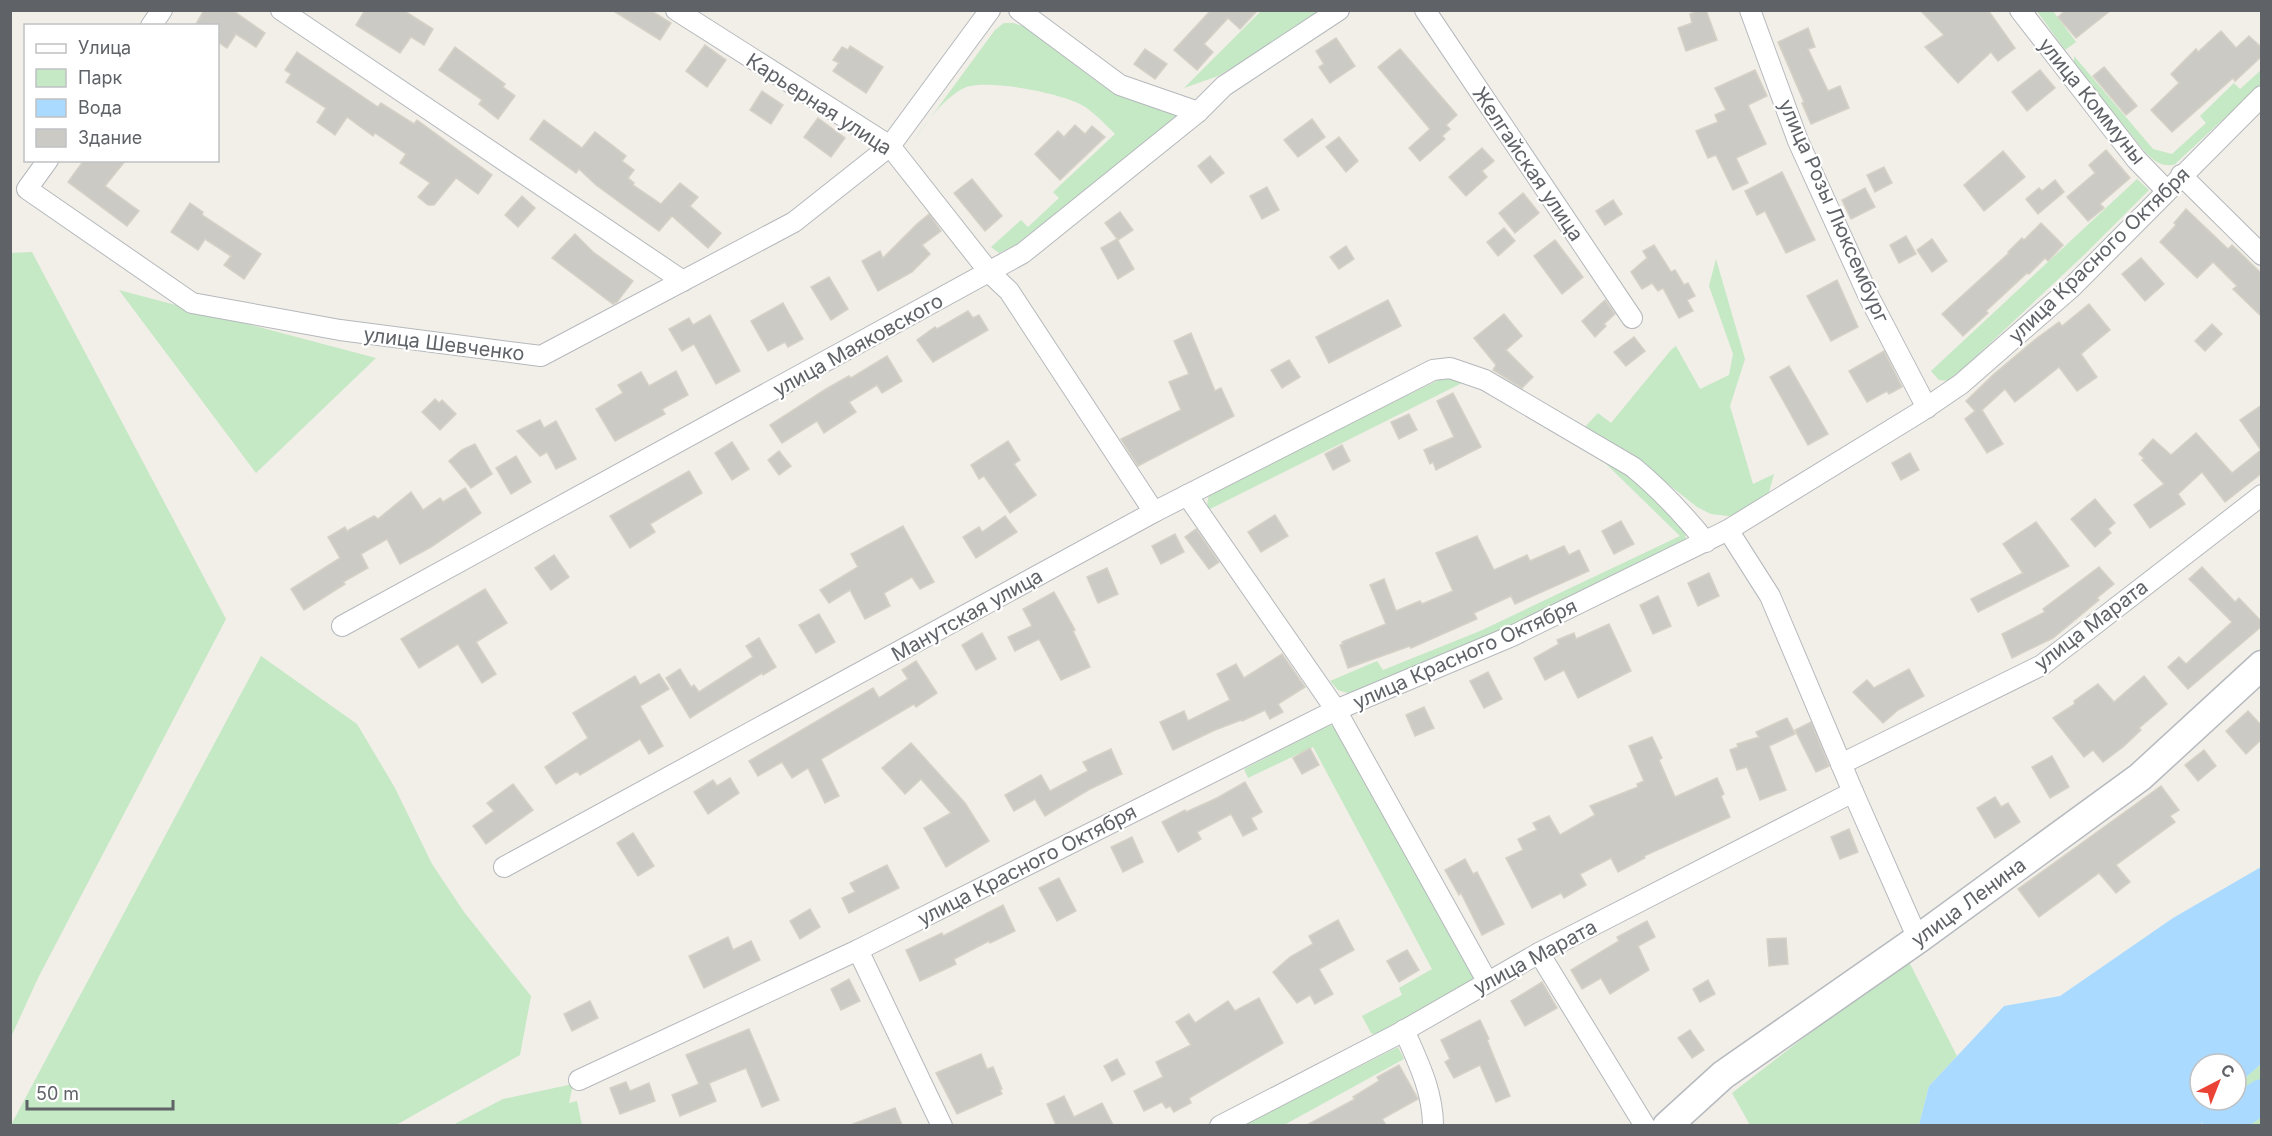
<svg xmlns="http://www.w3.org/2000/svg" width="2272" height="1136" viewBox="0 0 2272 1136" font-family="Inter,sans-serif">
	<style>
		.green { fill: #c5e8c5 }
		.water { fill: #aadaff }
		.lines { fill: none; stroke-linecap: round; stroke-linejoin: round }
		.river { stroke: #aadaff; stroke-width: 34 }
		.building { fill: #cccac5; stroke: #d6d1c6; stroke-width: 1.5 }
		.minor-casing { stroke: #b5b8bc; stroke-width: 22 }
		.secondary-casing { stroke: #b6babf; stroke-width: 31 }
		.minor { stroke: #fff; stroke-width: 20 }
		.secondary { stroke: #fff; stroke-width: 28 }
		.labels { text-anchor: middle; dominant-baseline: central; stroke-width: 4.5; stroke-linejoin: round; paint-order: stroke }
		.street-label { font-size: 20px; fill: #5f6368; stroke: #fff }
	</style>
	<rect width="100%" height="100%" fill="#f1efe8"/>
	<g class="green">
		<polygon points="1261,11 1327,11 1218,76 1184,88"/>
		<polygon points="2037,11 2053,11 2076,42 2065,50"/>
		<path d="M1004 23H1013L1023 26 1103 86 1176 115 1177 118 1017 244 999 253 991 247 1021 220 1028 227 1059 198 1053 192 1115 134C1104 123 1093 111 1080 104 1059 93 982 77 962 89 939 102 924 127 909 147L995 30Z"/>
		<path d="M2074 56 2153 149 2172 154 2206 123 2200 116 2234 83 2240 89 2261 70V84L2174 165C2161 166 2155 162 2146 153L2074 64Z"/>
		<polygon points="2137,179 2149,190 2085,254 1950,381 1939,380 1931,371"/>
		<polygon points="32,252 226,619 38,978 11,1037 10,253"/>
		<polygon points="1716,259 1745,359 1730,406 1753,484 1774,474 1766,503 1737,517 1711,514 1697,507 1634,457 1585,427 1598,413 1611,423 1671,350 1676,346 1700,389 1729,375 1733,354 1709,286"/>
		<polygon points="119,290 376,358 256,473"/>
		<path d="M1445 377 1468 380 1208 510C1206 498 1209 493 1218 486Z"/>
		<polygon points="1603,461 1639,483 1685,531 1686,541 1680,549 1357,696 1338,690 1330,681 1377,661 1383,670 1480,631 1680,536"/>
		<polygon points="261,656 357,724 395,788 432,864 464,912 531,996 520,1055 396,1125 11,1125"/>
		<polygon points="1330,725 1338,728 1475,979 1377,1036 1371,1033 1362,1016 1402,995 1399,988 1432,969 1313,747 1248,778 1244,769"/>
		<polygon points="1907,958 1957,1056 1929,1086 1919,1125 1750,1125 1732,1093"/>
		<polygon points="1398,1047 1404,1059 1284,1125 1243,1125"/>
		<polygon points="2261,1064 2261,1125 2200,1126 2221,1100 2236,1100 2236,1086"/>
		<polygon points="573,1084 569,1103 577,1101 582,1125 451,1126 503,1099"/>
	</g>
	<polygon class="water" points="2261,867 2261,1064 2236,1086 2236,1064 2200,1064 2200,1100 2221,1100 2200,1125 1919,1125 1929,1086 2004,1006 2060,996 2173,918"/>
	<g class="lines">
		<polyline class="river" points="2219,1126 2262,1096"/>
	</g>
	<g class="building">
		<polygon points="204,10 232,10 265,33 256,47 236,34 227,48 218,42 218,26 195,26"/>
		<polygon points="365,10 403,10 433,29 424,45 411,37 400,53 356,25"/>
		<polygon points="612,10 650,10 671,23 660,40"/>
		<polygon points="1211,10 1258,10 1240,29 1228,18 1204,44 1213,52 1197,70 1174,50"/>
		<polygon points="1700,10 1706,10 1717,40 1686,51 1678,28 1692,23 1690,14"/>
		<polygon points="1920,10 1988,10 2015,48 1998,61 1991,52 1958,83 1925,47 1944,35"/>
		<polygon points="2066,10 2111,10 2076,38 2058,17"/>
		<polygon points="1808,28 1815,47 1808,49 1828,91 1840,86 1849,108 1811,124 1802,103 1804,102 1778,42"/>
		<polygon points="2221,31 2236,48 2249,36 2262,48 2262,56 2235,81 2233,78 2172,132 2151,110 2179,83 2171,74 2196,49 2198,52"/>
		<polygon points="1336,38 1355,66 1330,83 1319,67 1324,64 1316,51"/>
		<polygon points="705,45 726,60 707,87 686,71"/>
		<polygon points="850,46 883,67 866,93 833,71 839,63 833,60 842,47 848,50"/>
		<polygon points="455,47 505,84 503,87 515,96 498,119 479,104 482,100 439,70"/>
		<polygon points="1145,49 1167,64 1155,79 1134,64"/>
		<polygon points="1400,49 1457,115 1446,125 1450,129 1442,136 1445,139 1420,161 1409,148 1430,129 1378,67"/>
		<polygon points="297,52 378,107 381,103 414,124 417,120 492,175 478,194 456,178 434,205 428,205 418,197 430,183 400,163 406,154 375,133 373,136 347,117 335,135 317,122 326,108 286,82 291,74 285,70"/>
		<polygon points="2104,67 2137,106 2126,115 2093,76"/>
		<polygon points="1755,70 1767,96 1748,105 1766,144 1736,158 1748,183 1733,190 1716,155 1708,158 1696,131 1718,122 1715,115 1726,110 1715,88"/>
		<polygon points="2040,70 2055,88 2027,111 2012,92"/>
		<polygon points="762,91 783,105 771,124 750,110"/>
		<polygon points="818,118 845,138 831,157 804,137"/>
		<polygon points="1312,119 1325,137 1298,157 1284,140"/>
		<polygon points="544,120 582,148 595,132 626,156 622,161 634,170 628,178 634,183 633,185 661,204 680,183 698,197 690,206 721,233 708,248 672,216 659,231 596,185 579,169 576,173 530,139"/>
		<polygon points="1075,125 1085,134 1092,126 1105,137 1060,180 1035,154 1058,131 1064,137"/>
		<polygon points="1339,137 1358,161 1346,172 1326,147"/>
		<polygon points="1482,148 1494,161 1482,171 1487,177 1466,196 1449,177"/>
		<polygon points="2106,150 2130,178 2100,204 2104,208 2088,221 2067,197 2095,173 2089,165"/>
		<polygon points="2003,151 2025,177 1984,211 1964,185"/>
		<polygon points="1210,156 1224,173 1211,183 1198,166"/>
		<polygon points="84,160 126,160 105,186 139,211 127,226 68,182"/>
		<polygon points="1884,167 1892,183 1875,192 1867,175"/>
		<polygon points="1782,172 1815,240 1786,253 1765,211 1757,215 1745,191"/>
		<polygon points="972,179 1002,216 985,231 954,193"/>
		<polygon points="2055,180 2064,192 2038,214 2026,199 2039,188 2042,191"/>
		<polygon points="1267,187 1279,210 1262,219 1250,196"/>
		<polygon points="1865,188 1875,207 1851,219 1842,200"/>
		<polygon points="1523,193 1539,213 1515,233 1499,213"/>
		<polygon points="522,196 535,208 518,227 505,215"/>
		<polygon points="1613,200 1622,214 1605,225 1596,211"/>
		<polygon points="190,203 203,212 202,215 261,254 244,279 224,265 231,256 205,239 198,250 171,232"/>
		<polygon points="2186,209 2228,249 2232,245 2262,274 2262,317 2233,289 2237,286 2213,262 2197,278 2160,242 2176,225 2174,223"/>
		<polygon points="1120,212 1133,230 1118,240 1105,223"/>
		<polygon points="929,214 941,231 922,245 930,254 912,272 878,291 862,261 880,251 883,258 917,224"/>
		<polygon points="2041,223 2063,245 2048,261 2045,258 2029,274 2027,273 1986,311 1988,313 1963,336 1942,314 2009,253 2008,252 2022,238 2024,240"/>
		<polygon points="1504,228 1515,241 1498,256 1487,242"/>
		<polygon points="575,234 593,252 633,281 617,302 613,304 552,258"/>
		<polygon points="1906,236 1916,254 1899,263 1890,245"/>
		<polygon points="1117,239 1134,269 1118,279 1101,248"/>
		<polygon points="1932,239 1947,261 1932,272 1917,250"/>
		<polygon points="1555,240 1583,277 1562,294 1534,256"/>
		<polygon points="1654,245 1671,272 1675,270 1684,285 1688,283 1695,296 1687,300 1693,311 1679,318 1663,288 1658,291 1652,283 1642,289 1631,272 1647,258 1643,251"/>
		<polygon points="1346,246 1354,259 1339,269 1330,257"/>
		<polygon points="2141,258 2164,284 2145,301 2122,274"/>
		<polygon points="829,277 848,309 831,320 811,287"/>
		<polygon points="1837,280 1858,327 1831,341 1807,296"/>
		<polygon points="1388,300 1401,326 1329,363 1316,337"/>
		<polygon points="1605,300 1615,314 1604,324 1606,326 1595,337 1582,321"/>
		<polygon points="783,303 803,339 788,347 785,342 768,351 751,321"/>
		<polygon points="2089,304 2110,330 2081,354 2097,377 2077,391 2059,367 2015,402 2005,389 1982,410 2003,444 1987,453 1965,419 1975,411 1966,401 1994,374 2037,338 2059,322 2062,326"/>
		<polygon points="968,311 973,318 979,315 988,330 933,362 917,340 935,327 937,329"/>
		<polygon points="1504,314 1522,336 1506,350 1533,377 1522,388 1493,370 1496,365 1474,338"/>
		<polygon points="710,315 740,371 716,384 694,344 682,351 669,329 689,318 693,325"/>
		<polygon points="2212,324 2222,334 2205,351 2195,341"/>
		<polygon points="1191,333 1215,391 1221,388 1234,416 1138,466 1121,439 1181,410 1169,382 1189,374 1174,341"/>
		<polygon points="1634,337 1645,351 1626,366 1614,352"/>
		<polygon points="1884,351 1902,387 1889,394 1887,391 1867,402 1849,371"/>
		<polygon points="887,356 902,381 882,393 877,385 849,402 856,412 824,433 817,421 782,443 770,425 826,389 849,376 851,378"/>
		<polygon points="1289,360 1300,377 1282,388 1271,370"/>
		<polygon points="1789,366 1828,434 1808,445 1770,377"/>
		<polygon points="676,371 688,395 662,409 665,414 615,441 596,409 623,393 618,385 641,372 649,386"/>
		<polygon points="1453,393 1481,447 1436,470 1433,462 1430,464 1424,450 1454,437 1437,401"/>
		<polygon points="435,399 439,403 442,400 456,414 440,430 422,412"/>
		<polygon points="2262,405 2262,473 2225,502 2202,472 2178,494 2185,504 2150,528 2134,505 2164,484 2142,460 2144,458 2139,454 2153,439 2171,455 2196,433 2232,473 2261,450 2240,420"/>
		<polygon points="1409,414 1417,430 1399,439 1391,422"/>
		<polygon points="540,420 544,428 556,421 576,459 556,469 547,452 540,456 517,431"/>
		<polygon points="1008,441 1020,460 1014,464 1036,495 1010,513 984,476 979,479 971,465"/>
		<polygon points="732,442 749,469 732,480 715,453"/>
		<polygon points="475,444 492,474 471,488 449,461 462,450"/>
		<polygon points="1342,445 1350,461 1333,470 1325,454"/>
		<polygon points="779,451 791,466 779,475 768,460"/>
		<polygon points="1910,453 1919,470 1901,480 1892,463"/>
		<polygon points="516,456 531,482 511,494 496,468"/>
		<polygon points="689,471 702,493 650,524 655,532 630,548 610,516"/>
		<polygon points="465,488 481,513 431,547 400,564 387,539 361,554 368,568 343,582 345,584 304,610 291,589 340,558 328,537 345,527 347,531 374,516 378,519 411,492 423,510 440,498 443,502"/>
		<polygon points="2095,499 2115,523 2108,529 2111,533 2095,547 2071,519"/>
		<polygon points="1275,515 1288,536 1261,552 1248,532"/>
		<polygon points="1005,516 1017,532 976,558 963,537 979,527 982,532"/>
		<polygon points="1621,521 1634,544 1614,554 1602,531"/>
		<polygon points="2036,522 2069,566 1978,612 1971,599 2023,573 2003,544"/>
		<polygon points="903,526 934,582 920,589 912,577 884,593 890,606 865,619 850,590 829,603 820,590 858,567 851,554"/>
		<polygon points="1196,529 1219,562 1209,569 1185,537"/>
		<polygon points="1175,534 1184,552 1161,564 1152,546"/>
		<polygon points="1477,536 1494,570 1527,555 1530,561 1564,546 1569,555 1579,550 1589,571 1515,604 1511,596 1474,613 1477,619 1411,648 1410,646 1348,668 1340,645 1343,644 1342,642 1386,624 1370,585 1384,579 1396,611 1420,601 1422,604 1453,591 1436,553"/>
		<polygon points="554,555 569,577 551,590 535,568"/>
		<polygon points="2099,567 2114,584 2097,598 2099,600 2053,638 2012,658 2002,634 2045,612 2043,609"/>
		<polygon points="2202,567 2235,602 2239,598 2262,622 2262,626 2188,689 2168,667 2179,657 2186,664 2232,622 2189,579"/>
		<polygon points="1107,568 1118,594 1098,603 1087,577"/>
		<polygon points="1709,573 1719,596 1698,606 1688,583"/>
		<polygon points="485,589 507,623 476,642 496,674 482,683 458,644 419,668 401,639"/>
		<polygon points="1054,592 1075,630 1073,631 1090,667 1061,680 1039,639 1015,651 1008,637 1032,626 1023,609"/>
		<polygon points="1658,596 1671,626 1653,634 1640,605"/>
		<polygon points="819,614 835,642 816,653 799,625"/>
		<polygon points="1609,624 1631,671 1578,698 1564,670 1545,680 1534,658 1559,644 1557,640 1574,633 1576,639"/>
		<polygon points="982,633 996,659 976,670 962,645"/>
		<polygon points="759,638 776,667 763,675 762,673 690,718 666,678 680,669 691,687 694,685 699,692 753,657 746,646"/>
		<polygon points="1282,654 1305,687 1278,704 1283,712 1270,719 1265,710 1242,721 1241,720 1215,730 1173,750 1160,722 1184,711 1188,721 1230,700 1217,674 1236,664 1244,678"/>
		<polygon points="916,661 937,693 916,707 914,704 821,759 839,796 825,803 808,768 792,778 782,762 758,776 749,761 873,688 879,698 908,679 902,670"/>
		<polygon points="1909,669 1924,696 1898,710 1883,723 1853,692 1867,680 1874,688"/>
		<polygon points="1488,672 1502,699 1484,708 1470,681"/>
		<polygon points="659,674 669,689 640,706 663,746 649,754 640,739 580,775 577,771 556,784 545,767 588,738 573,713 635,676 640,685"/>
		<polygon points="2144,676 2167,704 2139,728 2141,730 2123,747 2103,762 2093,750 2084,757 2053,718 2075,704 2074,701 2098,684 2114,702"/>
		<polygon points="1424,707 1434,728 1415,736 1406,715"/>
		<polygon points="2248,711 2262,726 2262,739 2246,754 2226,731"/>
		<polygon points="1787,718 1795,734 1769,746 1786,790 1760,800 1747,767 1737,770 1730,750 1738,747 1737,744 1759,737 1756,732"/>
		<polygon points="1811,722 1829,766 1816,772 1795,730"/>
		<polygon points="1652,737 1662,758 1659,760 1675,797 1717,778 1724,794 1721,796 1730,817 1644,856 1645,858 1618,872 1611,858 1580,874 1586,885 1564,898 1561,893 1532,908 1506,858 1523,850 1518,839 1537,830 1533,823 1549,816 1560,835 1595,815 1590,806 1638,787 1637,784 1644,781 1629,746"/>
		<polygon points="911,743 965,803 989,841 946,867 924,828 951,813 921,779 905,794 882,768"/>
		<polygon points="1310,748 1319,765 1302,774 1293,758"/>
		<polygon points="1111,749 1122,774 1090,789 1045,816 1035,799 1014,811 1005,795 1041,775 1050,791 1088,771 1083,762"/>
		<polygon points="2204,750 2216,766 2198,781 2185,765"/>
		<polygon points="2052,756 2069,787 2050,798 2032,767"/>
		<polygon points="730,778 739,793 708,814 694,792 713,780 717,786"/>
		<polygon points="1245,782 1262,812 1251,818 1257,829 1243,836 1231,814 1197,832 1201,839 1178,852 1162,822 1185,810 1186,812 1217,798"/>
		<polygon points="513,784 533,810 486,844 473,826 494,811 487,803"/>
		<polygon points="2161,786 2179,810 2170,816 2175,822 2116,865 2130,882 2116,893 2099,873 2039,917 2018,889"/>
		<polygon points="1995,797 2001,807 2008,803 2020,822 1995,838 1977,808"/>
		<polygon points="1849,829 1858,852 1840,859 1831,837"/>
		<polygon points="633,833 654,866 638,876 617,843"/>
		<polygon points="1132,837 1143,862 1123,872 1111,847"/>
		<polygon points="1465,859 1473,874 1477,872 1504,924 1482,935 1461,893 1459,895 1445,870"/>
		<polygon points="887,865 899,888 849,913 842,898 855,892 850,883"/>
		<polygon points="1059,878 1076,911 1057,921 1039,888"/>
		<polygon points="1003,905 1015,931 990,943 989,941 954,959 956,964 920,981 906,950 942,933 943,936"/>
		<polygon points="810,909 820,927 800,939 790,921"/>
		<polygon points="1338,920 1354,950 1319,969 1333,994 1315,1004 1310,995 1297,1003 1273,972 1290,957 1313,944 1309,936"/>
		<polygon points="1647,921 1655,937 1638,946 1649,970 1610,994 1601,978 1582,989 1571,970 1619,941 1617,937"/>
		<polygon points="728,937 733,950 751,941 760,960 704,988 689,956"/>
		<polygon points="1786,938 1788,964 1769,966 1767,939"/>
		<polygon points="1407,950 1419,970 1399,982 1387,961"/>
		<polygon points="849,979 860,1001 841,1010 831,989"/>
		<polygon points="1708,980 1715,994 1700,1002 1693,989"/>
		<polygon points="1542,982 1557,1008 1525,1026 1511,1001"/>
		<polygon points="1259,998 1283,1043 1189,1098 1191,1103 1174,1112 1170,1106 1166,1108 1162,1102 1144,1111 1134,1091 1163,1077 1156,1062 1191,1045 1176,1022 1189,1014 1195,1023 1228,1001 1235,1011"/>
		<polygon points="590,1001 598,1018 572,1031 564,1014"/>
		<polygon points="1480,1020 1489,1039 1487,1040 1510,1096 1496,1102 1480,1065 1454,1078 1445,1062 1450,1059 1441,1040"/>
		<polygon points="749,1029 779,1100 762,1107 746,1068 709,1083 716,1101 680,1116 672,1095 699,1084 686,1055"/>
		<polygon points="1690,1030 1704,1050 1692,1058 1678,1038"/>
		<polygon points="981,1054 987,1069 993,1067 1002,1089 1000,1090 1002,1094 957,1114 936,1073"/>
		<polygon points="1117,1059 1125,1074 1112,1081 1104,1066"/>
		<polygon points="1399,1065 1418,1099 1382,1119 1386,1125 1307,1125 1355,1099 1353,1097 1379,1081 1377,1077"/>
		<polygon points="626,1082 630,1091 649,1083 655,1101 620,1114 610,1088"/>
		<polygon points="1064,1096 1074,1117 1102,1103 1113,1125 1056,1125 1047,1104"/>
		<polygon points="895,1108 902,1125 853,1125 853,1124"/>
	</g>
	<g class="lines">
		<defs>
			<g id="minor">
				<polyline points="281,10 683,281"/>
				<polyline points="676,10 890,146 990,273 1009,291 1154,512"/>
				<polyline points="1019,10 1120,85 1198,112"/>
				<polyline points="1425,10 1632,318"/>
				<polyline points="1750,10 1798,141 1869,297 1927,408"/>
				<polyline points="2020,10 2136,159 2166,190"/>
				<polyline points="151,26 162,10"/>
				<polyline points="48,160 27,189 192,303 340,330 541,356 794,222 890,146 990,10"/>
				<polyline points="2181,175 2262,255"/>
				<polyline points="1187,495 1336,710 1487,981"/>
				<polyline points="1728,530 1770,596 1853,792 1918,939"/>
				<polyline points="342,626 1023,253 1198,112 1224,86 1339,10"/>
				<polyline points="1841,764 2042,665 2262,495"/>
				<path d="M504 867 1154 512 1433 370 1450 368 1485 380 1633 467C1661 490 1684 515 1706 542"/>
				<polyline points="858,950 942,1126"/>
				<polyline points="1539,953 1645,1126"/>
				<path d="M1404 1030C1418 1062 1433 1091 1433 1126"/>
				<polyline points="579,1080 858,950 1336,710 1512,636 1728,530 1920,412 1961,384 2072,287 2262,96"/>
				<polyline points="1220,1126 1398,1034 1539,953 1853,792"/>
			</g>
			<g id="secondary">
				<path id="s1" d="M1667 1126 1723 1075 1918 939 2140 777 2262 665"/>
			</g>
		</defs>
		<use href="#minor" class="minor-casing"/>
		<use href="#secondary" class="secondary-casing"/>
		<use href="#minor" class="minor"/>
		<use href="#secondary" class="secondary"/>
	</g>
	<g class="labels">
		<g class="street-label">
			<text transform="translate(2092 101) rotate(51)">улица Коммуны</text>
			<text transform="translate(819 104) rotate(33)">Карьерная улица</text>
			<text transform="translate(1528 164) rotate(56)">Желгайская улица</text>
			<text transform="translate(1834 211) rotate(66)">улица Розы Люксембург</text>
			<text transform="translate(2099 255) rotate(-44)">улица Красного Октября</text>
			<text transform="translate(444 344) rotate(7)">улица Шевченко</text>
			<text transform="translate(858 345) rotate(-29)">улица Маяковского</text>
			<text transform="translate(967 615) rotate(-29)">Манутская улица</text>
			<text transform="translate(2091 625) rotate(-37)">улица Марата</text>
			<text transform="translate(1465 654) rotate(-24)">улица Красного Октября</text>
			<text transform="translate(1027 865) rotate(-27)">улица Красного Октября</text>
			<text stroke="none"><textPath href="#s1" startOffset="376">улица Ленина</textPath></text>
			<text transform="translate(1535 957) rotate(-28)">улица Марата</text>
		</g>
	</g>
	<rect width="2272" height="1136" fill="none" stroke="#5f6368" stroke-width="24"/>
	<rect x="24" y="24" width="195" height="138" fill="#ffffff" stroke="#bfc1c3" stroke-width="1.5"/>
	<rect x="36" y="44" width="30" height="9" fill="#ffffff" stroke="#bfc1c3" stroke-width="1.5"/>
	<text x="78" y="54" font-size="18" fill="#5f6368">Улица</text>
	<rect x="36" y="69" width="30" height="18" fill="#c5e8c5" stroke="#bfc1c3" stroke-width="1.5"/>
	<text x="78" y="84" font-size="18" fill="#5f6368">Парк</text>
	<rect x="36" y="99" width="30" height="18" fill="#aadaff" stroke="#bfc1c3" stroke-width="1.5"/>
	<text x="78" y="114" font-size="18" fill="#5f6368">Вода</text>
	<rect x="36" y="129" width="30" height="18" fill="#cccac5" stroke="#bfc1c3" stroke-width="1.5"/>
	<text x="78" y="144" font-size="18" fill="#5f6368">Здание</text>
	<g transform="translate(2218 1082) rotate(42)"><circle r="28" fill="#ffffff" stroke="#bfc1c3" stroke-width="1.5"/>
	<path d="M0-4.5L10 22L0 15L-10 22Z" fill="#ea4335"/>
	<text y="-9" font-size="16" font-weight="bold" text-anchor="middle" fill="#5f6368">С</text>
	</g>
	<path d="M27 1100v9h146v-9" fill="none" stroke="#5f6368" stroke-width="3"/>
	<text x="36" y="1100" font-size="18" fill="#5f6368" stroke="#ffffff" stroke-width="4.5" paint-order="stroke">50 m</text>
</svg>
